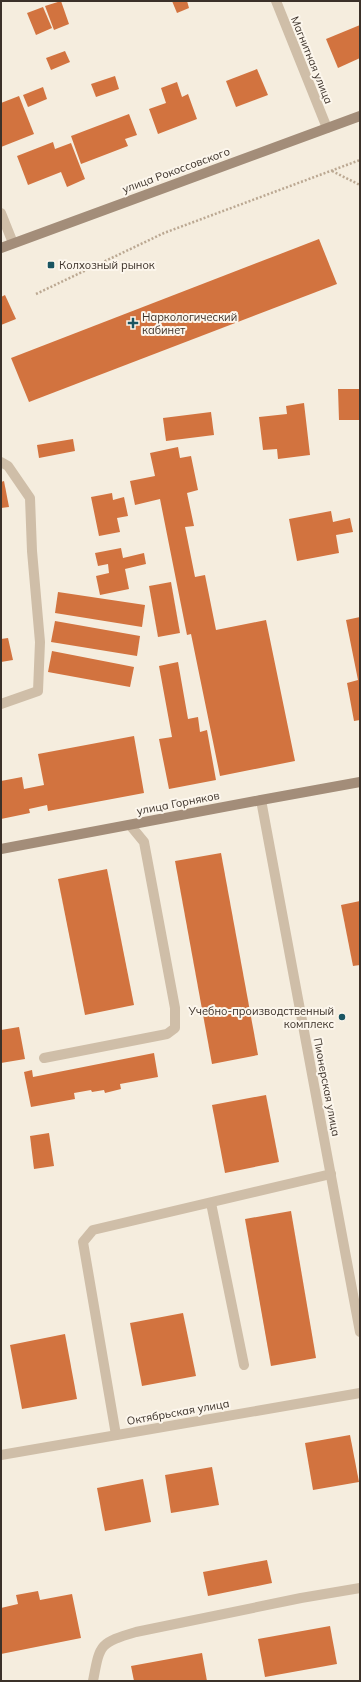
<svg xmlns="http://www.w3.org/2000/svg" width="361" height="1682" viewBox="0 0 361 1682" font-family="Mulish,sans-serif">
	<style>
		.building { fill: #d2733f }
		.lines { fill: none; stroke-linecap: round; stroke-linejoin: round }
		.path { stroke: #bba892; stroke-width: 2.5; stroke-dasharray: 2 2; stroke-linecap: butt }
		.lane { stroke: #cfbea8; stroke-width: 10 }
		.street { stroke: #cfbea8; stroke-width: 10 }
		.secondary { stroke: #a38d79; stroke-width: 10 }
		.poi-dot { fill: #1a5562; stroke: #fcf6ec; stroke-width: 1.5 }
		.labels { text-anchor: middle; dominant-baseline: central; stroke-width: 4; stroke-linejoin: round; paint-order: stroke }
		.street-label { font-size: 11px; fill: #3b3129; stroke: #fcf6ec }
		.poi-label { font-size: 11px; fill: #3b3129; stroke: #fcf6ec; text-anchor: start }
	</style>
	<rect width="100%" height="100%" fill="#f5edde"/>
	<g class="building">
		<polygon points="61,1 69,24 54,30 45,6"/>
		<polygon points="172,1 187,1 189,8 177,13"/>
		<polygon points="43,7 52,28 36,35 27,13"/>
		<polygon points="360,25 360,58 338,68 326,39"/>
		<polygon points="65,51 70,62 51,70 46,58"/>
		<polygon points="257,69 268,95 236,107 226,81"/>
		<polygon points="115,76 119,89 96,97 91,84"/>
		<polygon points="177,82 182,97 188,94 197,119 158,134 149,109 166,103 161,88"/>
		<polygon points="43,87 47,99 28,107 23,95"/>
		<polygon points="19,96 34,134 1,147 1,103"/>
		<polygon points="129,114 137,135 125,139 128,146 81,164 71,136"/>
		<polygon points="53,142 55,149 71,143 85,179 67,187 61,172 28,185 17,156"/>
		<polygon points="319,239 337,284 29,402 11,358"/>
		<polygon points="5,295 16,319 1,325 1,297"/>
		<polygon points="338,389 360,389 360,420 339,420"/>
		<polygon points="304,403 310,455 278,459 277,449 263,450 259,417 287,414 286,406"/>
		<polygon points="211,412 214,435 166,441 163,418"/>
		<polygon points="73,439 75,451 39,458 37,445"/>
		<polygon points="178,447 180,458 191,456 198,490 187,493 194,526 185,527 195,577 205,575 216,630 266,620 295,761 220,776 191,634 187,635 160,499 135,505 130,481 155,476 150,453"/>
		<polygon points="4,481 9,507 1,508 1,482"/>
		<polygon points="112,493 113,500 124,497 128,516 117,518 120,532 99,536 91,497"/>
		<polygon points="331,511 333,522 350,518 353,532 336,535 339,553 297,561 289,519"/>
		<polygon points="121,548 123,558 144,553 146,564 125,569 129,589 100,595 96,576 109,573 108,564 98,566 95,553"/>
		<polygon points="171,582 180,633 158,637 149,586"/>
		<polygon points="58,592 145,605 142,627 55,613"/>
		<polygon points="360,617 360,720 354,721 347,683 358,680 346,620"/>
		<polygon points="55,621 140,636 137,656 51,642"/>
		<polygon points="8,638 13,660 1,662 1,639"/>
		<polygon points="52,651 134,667 130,687 48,672"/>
		<polygon points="178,662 188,719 198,717 200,732 207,730 216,780 169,789 159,739 172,737 159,666"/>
		<polygon points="134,736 144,793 48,811 47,805 29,809 30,813 1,819 1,781 22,777 24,789 44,785 38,754"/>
		<polygon points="221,853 258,1055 212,1064 175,861"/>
		<polygon points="107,869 134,1005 85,1015 58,879"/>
		<polygon points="360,901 360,965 353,966 341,905"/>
		<polygon points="19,1027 25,1059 1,1063 1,1030"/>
		<polygon points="154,1053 158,1077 120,1084 121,1089 105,1093 104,1090 92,1092 91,1090 74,1093 75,1099 31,1107 24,1072 32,1070 33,1077"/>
		<polygon points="266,1095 279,1162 225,1173 212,1105"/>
		<polygon points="49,1133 54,1166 34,1169 30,1136"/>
		<polygon points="291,1211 316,1358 271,1366 245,1219"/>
		<polygon points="183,1313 196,1376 142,1386 130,1323"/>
		<polygon points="65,1334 77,1399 22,1409 10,1345"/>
		<polygon points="350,1435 359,1482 313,1490 305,1443"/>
		<polygon points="212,1467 219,1505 171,1513 165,1475"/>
		<polygon points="143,1479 151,1522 105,1531 97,1488"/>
		<polygon points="267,1560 272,1583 208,1596 203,1572"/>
		<polygon points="38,1591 40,1600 72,1594 81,1638 1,1654 1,1608 18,1604 16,1595"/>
		<polygon points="330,1626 337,1664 265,1677 258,1639"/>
		<polygon points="202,1653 207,1681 134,1681 131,1666"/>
	</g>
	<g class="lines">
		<g class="path">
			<polyline points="332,171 360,185"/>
			<polyline points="36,294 164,233 360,160"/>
		</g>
		<g class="lane">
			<polyline points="1,462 8,466 30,498 32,551 40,642 38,691 1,704"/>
			<polyline points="44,1058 167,1034 175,1028 175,1008 144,842 130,825"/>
			<polyline points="211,1203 244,1365"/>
			<polyline points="116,1435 83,1242 93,1230 331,1174"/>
			<path d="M93 1681C100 1644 99 1643 136 1632L301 1598 360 1588"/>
		</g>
		<g class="street">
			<polyline points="276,1 327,128"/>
			<polyline points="1,213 13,243"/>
			<polyline points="261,800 360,1332"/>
			<polyline points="1,1455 360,1393"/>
		</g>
		<g class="secondary">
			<polyline points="1,248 360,116"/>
			<polyline points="1,849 261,800 360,782"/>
		</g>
	</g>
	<g class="poi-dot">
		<rect x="47" y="261" width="8" height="8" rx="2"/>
		<path d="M131 317h4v4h4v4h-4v4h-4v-4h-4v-4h4z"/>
		<circle cx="342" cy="1017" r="4"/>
	</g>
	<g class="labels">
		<g class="street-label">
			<text transform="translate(312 60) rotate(68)">Магнитная улица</text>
			<text transform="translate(176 170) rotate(-20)">улица Рокоссовского</text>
			<text transform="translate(178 803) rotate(-11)">улица Горняков</text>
			<text transform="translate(327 1087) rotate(79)">Пионерская улица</text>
			<text transform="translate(178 1412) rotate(-10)">Октябрьская улица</text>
		</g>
		<g class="poi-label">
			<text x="59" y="265">Колхозный рынок</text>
			<text x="142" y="317">Наркологический<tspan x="142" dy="13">кабинет</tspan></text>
			<text x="334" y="1011" text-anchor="end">Учебно-производственный<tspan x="334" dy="13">комплекс</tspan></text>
		</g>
	</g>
	<rect width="361" height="1682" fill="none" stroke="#3b3129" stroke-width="4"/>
</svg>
